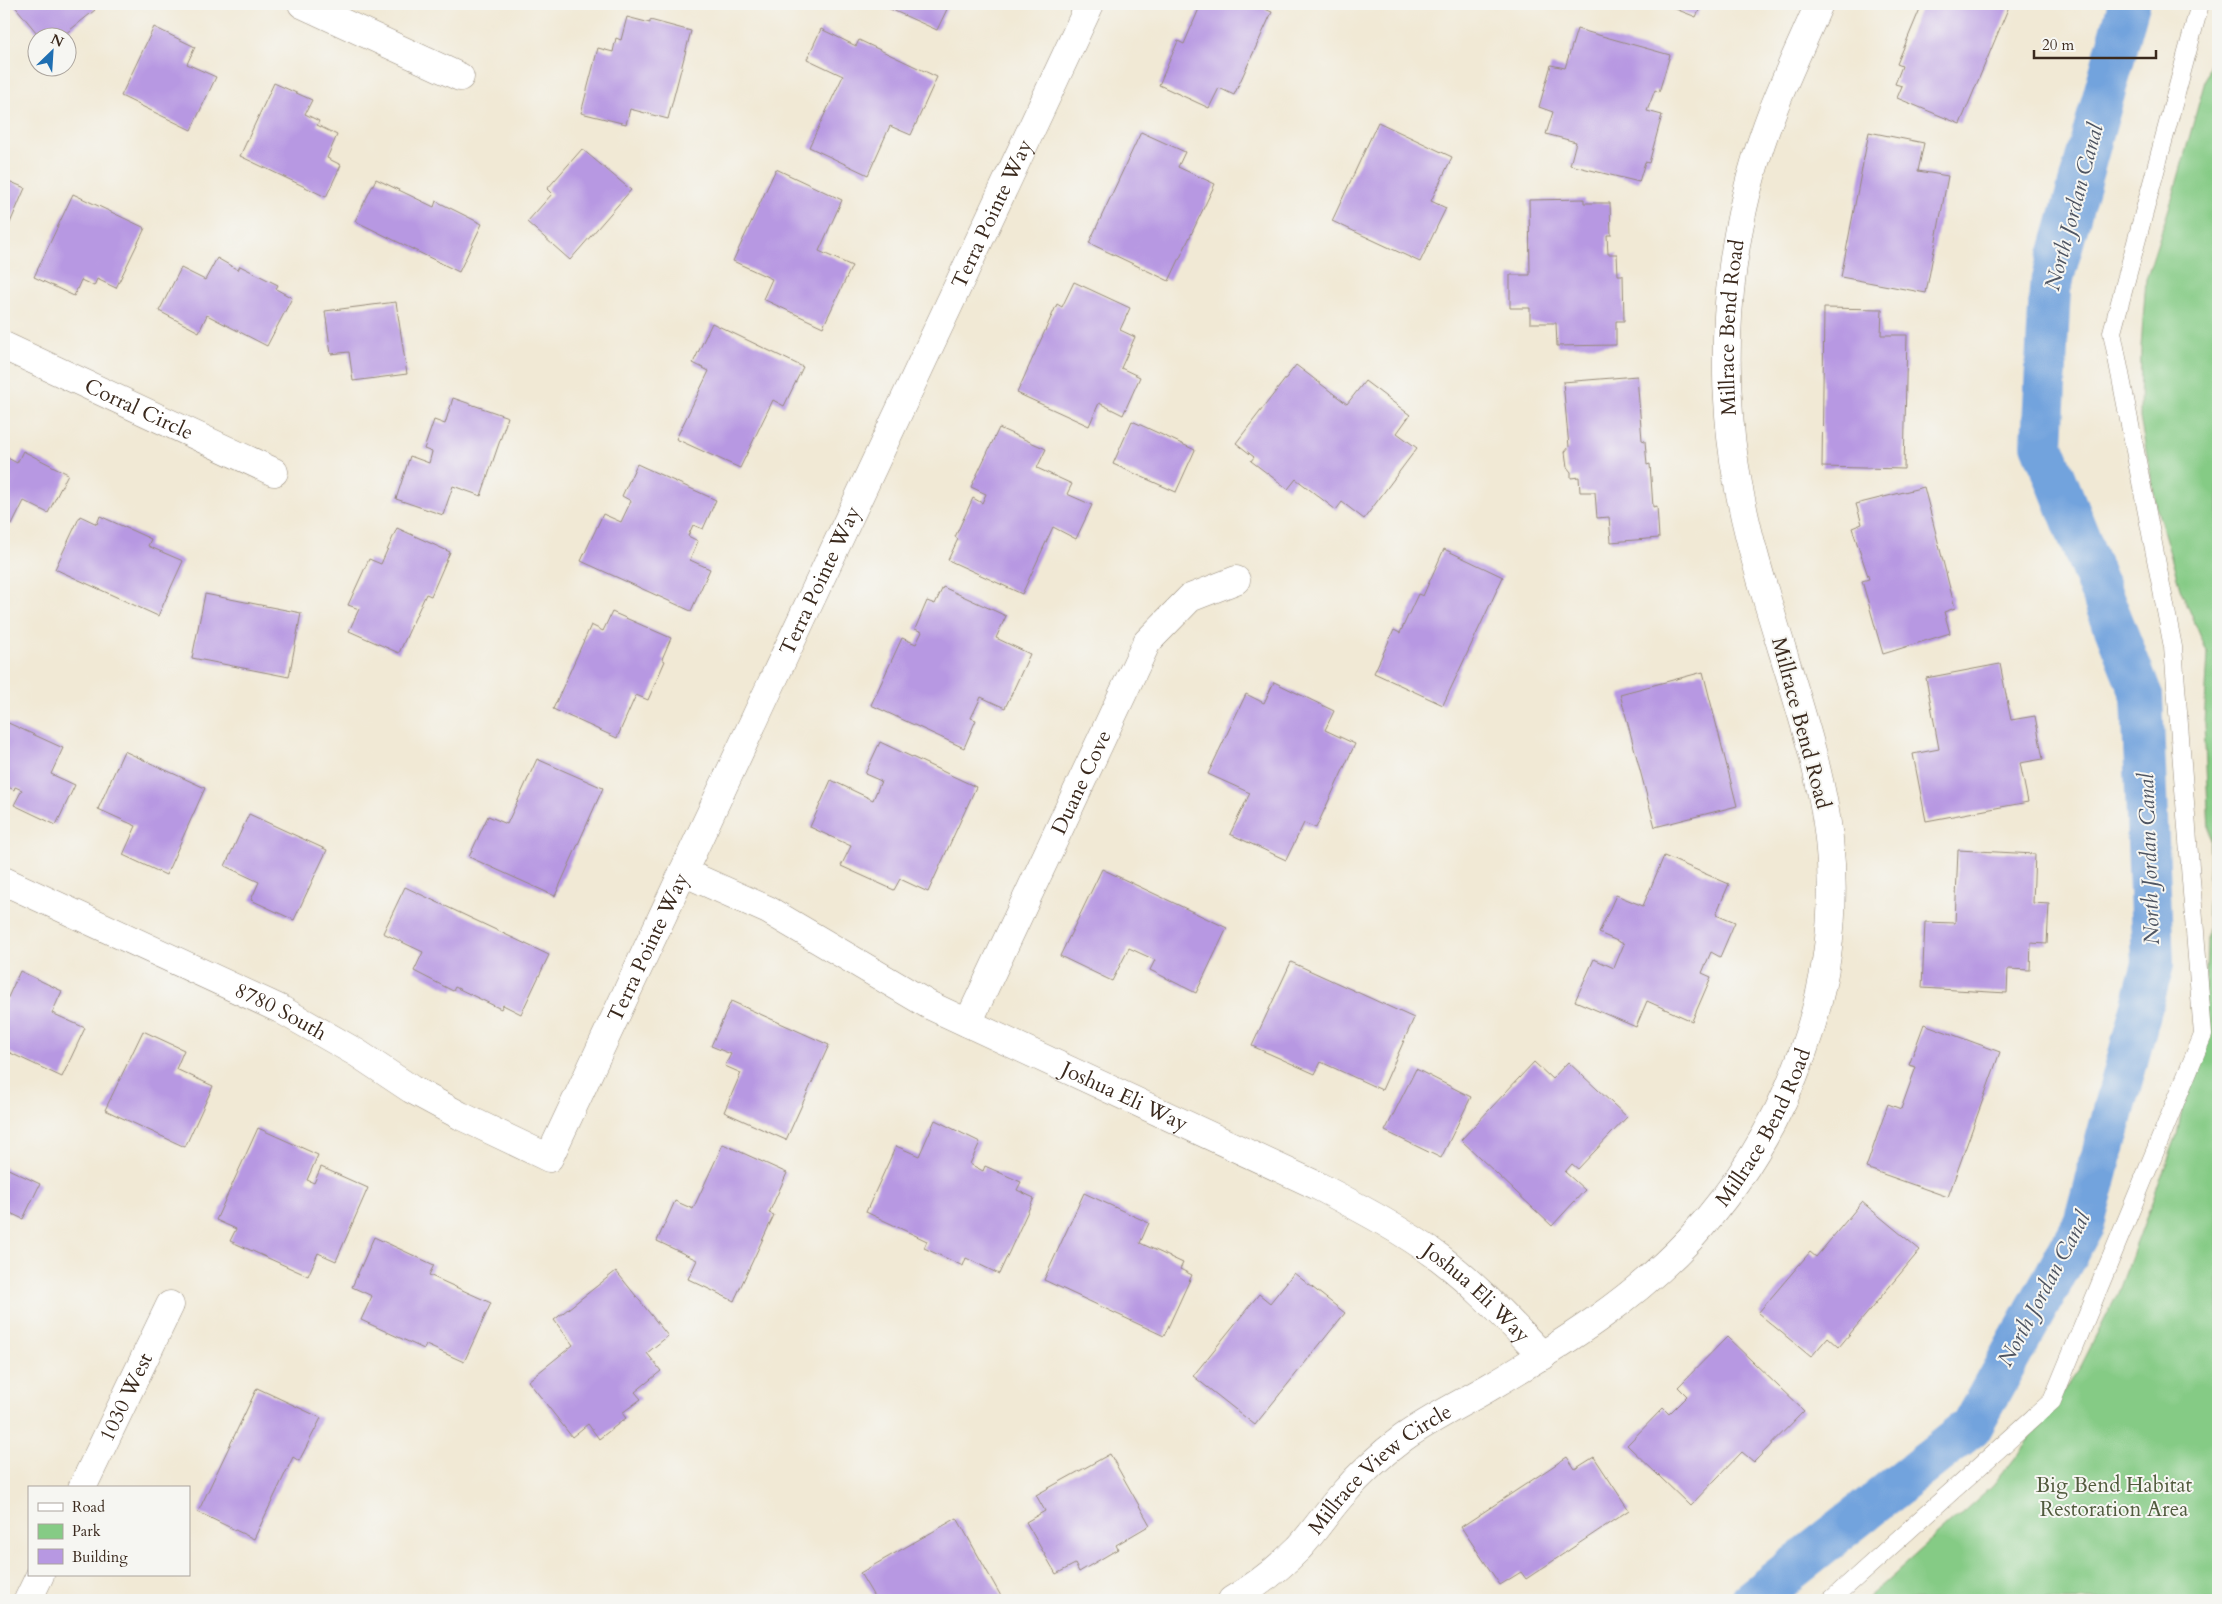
<svg xmlns="http://www.w3.org/2000/svg" width="2222" height="1604" viewBox="0 0 2222 1604" font-family="Cardo,serif">
	<style>
		.green { fill: #85cb85; stroke: #607a52 }
		.lines { fill: none; stroke-linecap: round; stroke-linejoin: round }
		.canal { stroke: #72a3dd; stroke-width: 42 }
		.building { fill: #b798e2 }
		.lane-casing { stroke: #968a7a; stroke-width: 19 }
		.street-casing { stroke: #968a7a; stroke-width: 29 }
		.lane { stroke: #fff; stroke-width: 18 }
		.street { stroke: #fff; stroke-width: 28 }
		.labels { text-anchor: middle; dominant-baseline: central; stroke-width: 4; stroke-linejoin: round; paint-order: stroke }
		.street-label { font-size: 21px; fill: #3b2a1e; stroke: #f6f6f2 }
		.park-label { font-size: 21px; fill: #515a3d; stroke: #f6f6f2 }
		.water-label { font-size: 22px; font-style: italic; fill: #4e5461; stroke: #f6f6f2 }
	</style>
	<rect width="100%" height="100%" fill="#f6f6f2"/>
	<filter id="ink" filterUnits="userSpaceOnUse"><feTurbulence type="fractalNoise" baseFrequency=".02" numOctaves="2"/><feDisplacementMap in="SourceGraphic" scale="10" xChannelSelector="R" yChannelSelector="G"/><feConvolveMatrix kernelMatrix="1 2 1 2 8 2 1 2 1" color-interpolation-filters="sRGB"/></filter>
	<filter id="wash" filterUnits="userSpaceOnUse"><feTurbulence type="fractalNoise" baseFrequency=".0096" numOctaves="4" result="noise"/><feDisplacementMap in="SourceGraphic" scale="20" xChannelSelector="R" yChannelSelector="G"/><feGaussianBlur stdDeviation="1.12" result="paint"/><feColorMatrix in="noise" values="0 0 0 0 0 0 0 0 0 0 0 0 0 0 0 0 0 1.4 0 .05"/><feComposite in="paint" operator="in"/></filter>
	<g filter="url(#wash)">
		<rect width="100%" height="100%" fill="#f1e9d5"/>
		<polygon class="green" points="2218,34 2218,1600 1865,1600 1993,1485 2042,1422 2081,1366 2118,1293 2177,1135 2197,1037 2206,973 2210,851 2204,724 2208,654 2180,588 2157,509 2140,418 2141,347 2146,279 2173,196"/>
		<g class="lines">
			<polyline class="canal" points="1752,1600 1971,1427 2084,1223 2153,964 2142,696 2042,444 2050,289 2129,4"/>
		</g>
		<g id="blocks">
			<g class="building">
				<polygon points="13,4 90,4 95,10 60,38 41,38"/>
				<polygon points="879,4 946,4 949,5 937,30"/>
				<polygon points="1201,4 1253,4 1272,12 1234,95 1219,88 1209,108 1159,85 1178,41 1184,44"/>
				<polygon points="1663,4 1702,4 1696,17"/>
				<polygon points="1922,4 2010,4 1960,124 1897,98 1902,86 1895,84 1902,66 1897,64"/>
				<polygon points="627,17 650,23 650,20 691,31 668,119 630,109 626,124 581,113 598,48 613,52 616,38 621,40"/>
				<polygon points="154,27 195,47 187,64 216,77 191,130 121,96"/>
				<polygon points="821,29 856,46 859,40 937,77 911,135 890,126 868,175 809,147 843,76 807,59"/>
				<polygon points="1577,29 1670,55 1659,92 1655,90 1647,111 1662,115 1649,163 1645,162 1639,182 1570,165 1576,142 1546,134 1553,112 1539,107 1551,65 1565,68"/>
				<polygon points="274,83 312,100 305,114 319,121 317,125 337,135 327,158 341,165 326,197 240,156"/>
				<polygon points="1378,122 1452,157 1431,201 1446,208 1420,262 1332,221"/>
				<polygon points="1141,132 1185,152 1178,167 1215,184 1169,281 1089,243"/>
				<polygon points="1869,132 1924,143 1918,171 1948,176 1926,293 1841,277"/>
				<polygon points="582,149 631,190 570,260 527,222 552,194 547,189"/>
				<polygon points="776,169 842,200 819,251 852,266 823,327 763,299 772,279 733,261"/>
				<polygon points="4,179 25,188 4,237"/>
				<polygon points="376,179 434,207 436,201 482,224 459,272 355,221"/>
				<polygon points="73,194 145,228 116,288 97,279 94,286 81,280 74,296 34,277"/>
				<polygon points="1584,199 1584,203 1610,203 1611,235 1607,235 1608,254 1617,254 1618,275 1623,275 1624,321 1616,321 1616,345 1557,346 1556,323 1530,323 1530,308 1510,308 1510,275 1530,275 1529,200"/>
				<polygon points="217,258 238,270 240,266 278,285 276,289 292,298 267,346 207,315 199,332 159,311 181,268 205,280"/>
				<polygon points="1074,282 1130,308 1120,330 1135,337 1121,368 1140,377 1123,415 1099,403 1089,426 1017,393 1057,304 1062,307"/>
				<polygon points="396,302 407,374 353,381 349,352 331,354 325,311"/>
				<polygon points="1824,308 1882,309 1881,335 1907,335 1904,469 1822,467"/>
				<polygon points="712,323 803,367 784,406 773,400 740,468 676,439 709,371 693,363"/>
				<polygon points="1296,365 1347,404 1365,381 1410,415 1397,433 1417,448 1364,519 1342,502 1336,510 1296,479 1288,489 1251,461 1254,457 1236,443"/>
				<polygon points="1637,376 1642,440 1645,441 1647,465 1650,464 1653,507 1657,506 1659,538 1611,542 1609,517 1597,518 1595,492 1580,492 1579,477 1571,478 1571,472 1567,467 1565,452 1569,447 1563,382"/>
				<polygon points="453,398 508,417 481,496 453,486 443,515 396,499 410,456 429,463 432,452 424,449 434,420 445,424"/>
				<polygon points="1132,421 1195,450 1176,492 1113,464"/>
				<polygon points="999,428 1046,449 1037,468 1072,484 1067,494 1092,505 1076,539 1053,527 1022,594 948,560 958,539 955,537 973,498 982,503 986,494 971,487"/>
				<polygon points="23,451 68,474 48,513 24,501 12,525 4,521 4,456 17,463"/>
				<polygon points="637,464 716,500 703,529 693,525 688,536 698,541 690,560 710,569 691,611 581,561 603,514 621,522 631,501 622,496"/>
				<polygon points="1924,487 1955,608 1944,612 1950,633 1883,654 1862,581 1869,579 1852,528 1862,524 1856,504"/>
				<polygon points="80,516 97,524 100,516 151,539 148,546 183,561 158,616 55,569"/>
				<polygon points="397,528 450,552 431,596 426,594 399,653 349,631 359,609 348,605 369,559 381,564"/>
				<polygon points="1444,549 1503,577 1443,705 1374,673 1394,630 1400,633 1418,594 1423,596"/>
				<polygon points="943,587 1006,616 996,638 1030,654 1005,708 981,697 971,718 976,720 964,748 871,705 902,638 916,644 922,632 915,629 927,601 935,604"/>
				<polygon points="205,594 301,613 289,677 192,658"/>
				<polygon points="612,612 671,638 662,659 665,661 648,700 636,695 617,738 553,709 591,625 603,631"/>
				<polygon points="2000,664 2011,720 2035,716 2043,759 2020,763 2028,802 1926,821 1913,754 1939,749 1926,678"/>
				<polygon points="1703,672 1737,806 1655,827 1620,694"/>
				<polygon points="1274,682 1334,711 1325,730 1355,744 1316,828 1304,823 1286,860 1230,834 1250,793 1208,774 1246,694 1264,703"/>
				<polygon points="4,721 63,748 51,774 75,785 56,825 14,805 22,790 15,787 14,790 4,785"/>
				<polygon points="880,742 976,787 928,892 900,879 894,890 841,866 851,846 810,827 831,780 873,800 881,781 865,774"/>
				<polygon points="124,751 205,788 166,875 123,855 136,826 98,809"/>
				<polygon points="537,759 603,788 555,896 469,857 488,816 507,824"/>
				<polygon points="249,814 327,850 294,920 251,900 259,882 225,866"/>
				<polygon points="1958,850 2035,854 2033,903 2049,904 2047,944 2031,943 2030,970 2008,969 2007,993 1922,988 1925,922 1955,923"/>
				<polygon points="1664,856 1729,884 1716,914 1735,922 1720,957 1711,952 1702,973 1711,977 1692,1021 1647,1001 1636,1027 1575,1001 1594,959 1614,968 1624,944 1599,933 1616,895 1643,906"/>
				<polygon points="1102,869 1227,928 1196,993 1150,970 1155,960 1129,948 1112,981 1060,956"/>
				<polygon points="405,887 549,955 521,1014 503,1005 501,1009 455,987 453,991 414,971 423,952 383,933"/>
				<polygon points="1291,962 1414,1018 1382,1090 1321,1062 1315,1074 1252,1046"/>
				<polygon points="20,971 62,991 52,1013 85,1028 62,1077 4,1050 4,1006"/>
				<polygon points="731,1001 829,1045 786,1140 724,1112 741,1073 725,1066 731,1054 711,1046"/>
				<polygon points="1924,1024 2000,1052 1948,1197 1866,1168 1888,1104 1901,1109 1916,1067 1909,1065"/>
				<polygon points="143,1031 184,1050 176,1069 213,1086 185,1147 105,1110"/>
				<polygon points="1534,1062 1552,1079 1568,1062 1627,1117 1578,1169 1572,1164 1565,1172 1585,1190 1552,1226 1461,1140"/>
				<polygon points="1416,1069 1471,1097 1441,1158 1385,1131"/>
				<polygon points="935,1120 980,1142 970,1164 983,1171 985,1166 1021,1182 1017,1190 1034,1198 999,1274 966,1258 963,1266 924,1248 927,1241 866,1212 896,1146 919,1156"/>
				<polygon points="258,1128 318,1155 307,1180 314,1183 321,1167 368,1188 336,1261 318,1253 308,1276 230,1241 236,1229 216,1220"/>
				<polygon points="723,1144 787,1173 769,1213 774,1215 734,1301 688,1279 697,1260 657,1241 675,1201 693,1209"/>
				<polygon points="4,1167 40,1184 23,1219 4,1210"/>
				<polygon points="1084,1193 1149,1223 1140,1243 1183,1263 1180,1269 1192,1275 1164,1336 1044,1280"/>
				<polygon points="1862,1202 1920,1250 1839,1347 1828,1337 1811,1357 1758,1313 1810,1252 1816,1257"/>
				<polygon points="374,1237 434,1265 429,1275 491,1303 464,1362 426,1345 424,1349 361,1320 372,1296 352,1287"/>
				<polygon points="616,1271 668,1336 647,1353 661,1371 635,1392 641,1399 622,1413 626,1418 599,1439 588,1424 572,1437 528,1381 573,1345 554,1320"/>
				<polygon points="1294,1273 1345,1313 1255,1425 1193,1376 1259,1294 1270,1303"/>
				<polygon points="1727,1337 1804,1411 1754,1462 1742,1452 1690,1506 1627,1445 1663,1408 1669,1414 1687,1396 1678,1387"/>
				<polygon points="257,1388 321,1418 299,1461 293,1457 254,1539 198,1512"/>
				<polygon points="1110,1454 1150,1525 1116,1545 1118,1549 1079,1572 1075,1564 1056,1574 1026,1522 1045,1511 1036,1495"/>
				<polygon points="1567,1457 1575,1469 1594,1457 1629,1510 1526,1579 1521,1572 1500,1585 1461,1527"/>
				<polygon points="957,1518 1002,1598 999,1600 876,1600 860,1573"/>
			</g>
		</g>
	</g>
	<g filter="url(#ink)">
		<use href="#blocks" fill-opacity="0" stroke="#968a7a" stroke-width="1"/>
		<g class="lines">
			<defs>
				<polyline id="lane" points="1831,1600 2052,1401 2203,1035 2173,647 2112,332 2200,4"/>
				<g id="street">
					<polyline points="302,4 460,77"/>
					<path id="s1" d="M4 346 274 472"/>
					<path id="s2" d="M683 872 768 910 929 1005 1318 1186C1360 1208 1402 1230 1440 1258 1478 1287 1510 1322 1543 1356"/>
					<path id="s3" d="M4 881 280 1009 357 1053 411 1089 461 1116 549 1158 1090 4"/>
					<path id="s4" d="M968 1023 1147 642 1190 598 1236 580"/>
					<path id="s5" d="M82 1488 170 1305"/>
					<polyline points="28,1600 40,1575"/>
					<path id="s6" d="M1232 1600C1256 1586 1279 1568 1299 1548 1314 1532 1326 1513 1341 1496 1359 1475 1380 1455 1403 1438 1431 1418 1463 1403 1493 1385 1564 1343 1633 1300 1690 1239 1788 1132 1845 985 1829 839 1826 811 1820 783 1813 755 1784 643 1737 532 1729 415 1721 318 1734 217 1767 126 1782 84 1802 44 1819 4"/>
				</g>
			</defs>
			<use href="#lane" class="lane-casing"/>
			<use href="#street" class="street-casing"/>
			<use href="#lane" class="lane"/>
			<use href="#street" class="street"/>
		</g>
	</g>
	<g class="labels">
		<g class="street-label">
			<text stroke="none"><textPath href="#s3" startOffset="1655">Terra Pointe Way</textPath></text>
			<text stroke="none"><textPath href="#s6" startOffset="1548">Millrace Bend Road</textPath></text>
			<text stroke="none"><textPath href="#s1" startOffset="149">Corral Circle</textPath></text>
			<text stroke="none"><textPath href="#s3" startOffset="1250">Terra Pointe Way</textPath></text>
			<text transform="translate(1801 723) rotate(75)">Millrace Bend Road</text>
			<text stroke="none"><textPath href="#s4" startOffset="266">Duane Cove</textPath></text>
			<text stroke="none"><textPath href="#s3" startOffset="845">Terra Pointe Way</textPath></text>
			<text stroke="none"><textPath href="#s3" startOffset="306">8780 South</textPath></text>
			<text stroke="none"><textPath href="#s2" startOffset="496">Joshua Eli Way</textPath></text>
			<text stroke="none"><textPath href="#s6" startOffset="722">Millrace Bend Road</textPath></text>
			<text stroke="none"><textPath href="#s2" startOffset="901">Joshua Eli Way</textPath></text>
			<text stroke="none"><textPath href="#s5" startOffset="101">1030 West</textPath></text>
			<text stroke="none"><textPath href="#s6" startOffset="199">Millrace View Circle</textPath></text>
		</g>
		<g class="park-label">
			<text x="2114" y="1485">Big Bend Habitat<tspan x="2114" dy="24">Restoration Area</tspan></text>
		</g>
		<g class="water-label">
			<text transform="translate(2074 207) rotate(-75)">North Jordan Canal</text>
			<text transform="translate(2149 859) rotate(-92)">North Jordan Canal</text>
			<text transform="translate(2044 1289) rotate(-62)">North Jordan Canal</text>
		</g>
	</g>
	<rect width="2222" height="1604" fill="none" stroke="#f6f6f2" stroke-width="20"/>
	<rect x="28" y="1486" width="162" height="90" fill="#f6f6f2" stroke="#aba49d"/>
	<rect x="38" y="1503" width="25" height="8" fill="#ffffff" stroke="#aba49d"/>
	<text x="72" y="1512" font-size="15" fill="#3b2a1e">Road</text>
	<rect x="38" y="1524" width="25" height="15" fill="#85cb85" stroke="#aba49d"/>
	<text x="72" y="1536" font-size="15" fill="#3b2a1e">Park</text>
	<rect x="38" y="1549" width="25" height="15" fill="#b798e2" stroke="#aba49d"/>
	<text x="72" y="1562" font-size="15" fill="#3b2a1e">Building</text>
	<g transform="translate(52 52) rotate(25)"><circle r="24" fill="#f6f6f2" stroke="#aba49d"/>
	<path d="M0-4L9 19L0 12L-9 19Z" fill="#1f6fb2"/>
	<text y="-8" font-size="14" font-weight="bold" text-anchor="middle" fill="#3b2a1e">N</text>
	</g>
	<path d="M2034 50v8h122v-8" fill="none" stroke="#3b2a1e" stroke-width="2.5"/>
	<text x="2042" y="50" font-size="15" fill="#3b2a1e" stroke="#f6f6f2" stroke-width="4" paint-order="stroke">20 m</text>
</svg>
